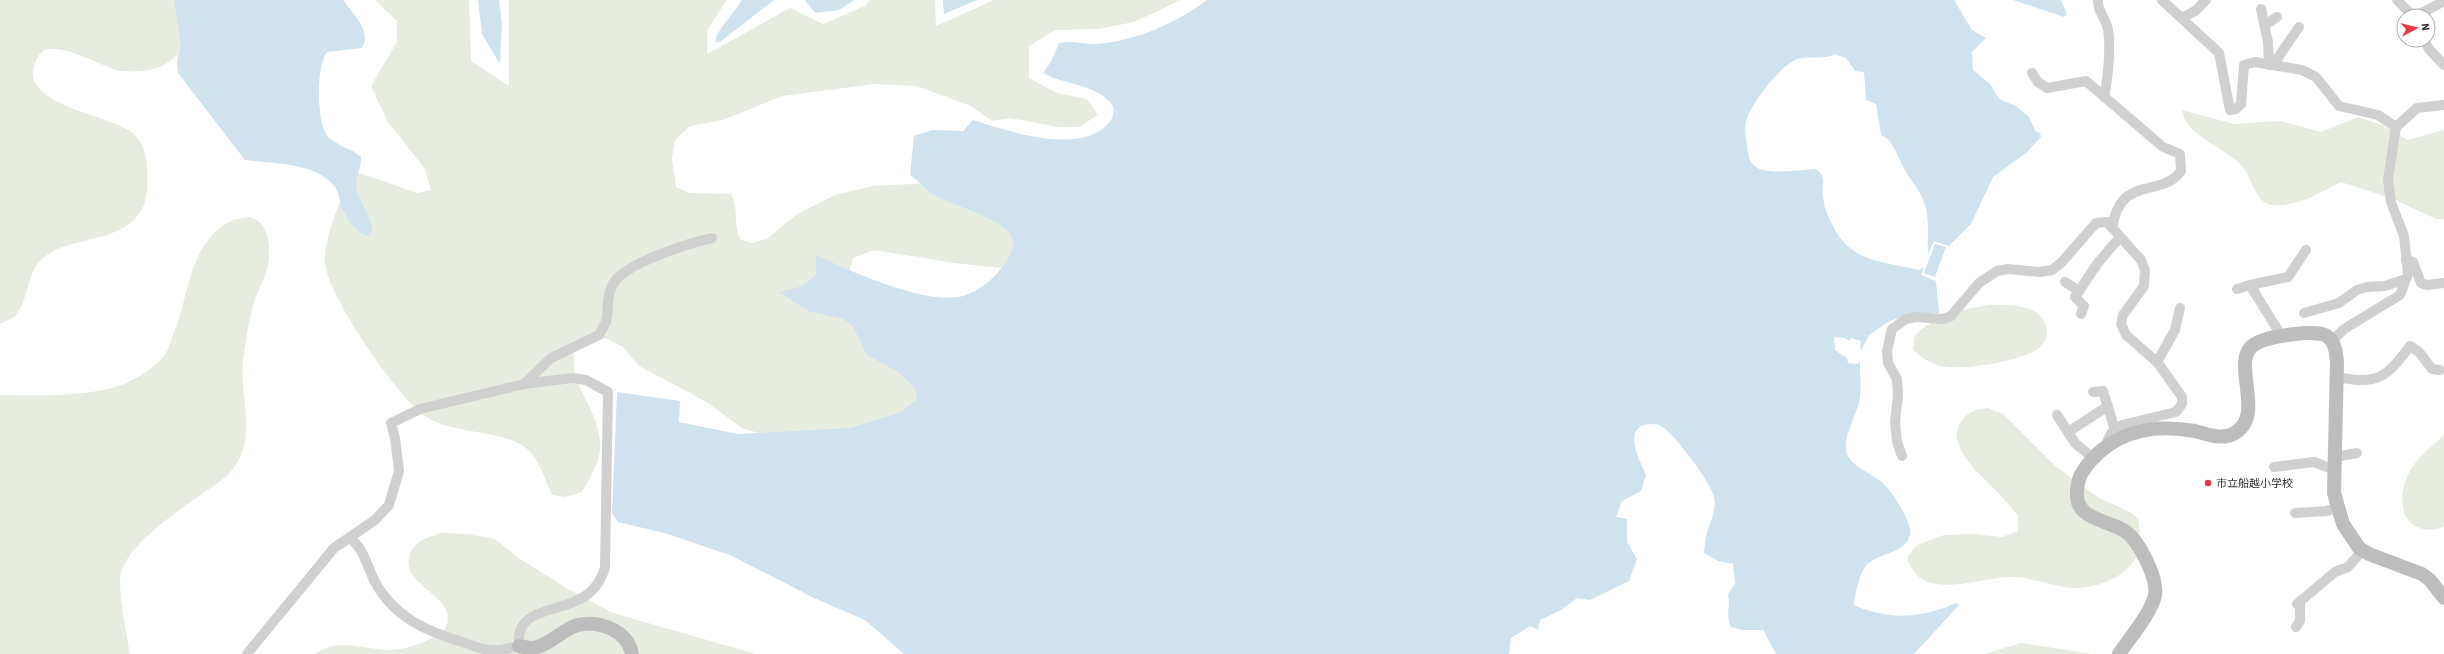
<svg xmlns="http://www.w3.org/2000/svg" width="2444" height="654" viewBox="0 0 2444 654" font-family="'Source Sans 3','Noto Sans JP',sans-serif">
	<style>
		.green { fill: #e6ecdf }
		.water { fill: #cfe2ee }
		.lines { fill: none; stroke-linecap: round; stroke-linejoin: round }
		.street { stroke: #d0d0d0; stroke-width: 10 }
		.secondary { stroke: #bdbdbd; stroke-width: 14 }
		.poi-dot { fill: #e63946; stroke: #fff; stroke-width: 1.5 }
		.labels { text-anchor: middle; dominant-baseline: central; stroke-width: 4; stroke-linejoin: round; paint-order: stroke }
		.poi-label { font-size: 11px; fill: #333; stroke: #fff; text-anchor: start }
	</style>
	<rect width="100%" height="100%" fill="#fff"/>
	<g class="green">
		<path d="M0 0H185L188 45C179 54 170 63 157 68 148 71 131 72 121 71 105 69 52 35 39 55 6 107 118 114 136 136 146 147 147 161 147 175 147 187 148 200 141 211 121 244 71 235 43 258 27 271 29 299 16 315 12 319 5 321 0 324Z"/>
		<path d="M375 0H469L471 61 509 86V0H727L707 30V54L790 8 823 24 865 6 870 0H935L936 26 994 0H1181L1134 22 1098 29 1055 30 1029 46V78L1057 93 1087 99 1098 115 1079 127H1059L1010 118 992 121 971 106 917 86 875 84 782 96 723 120 690 126 675 140 672 158 676 187 690 193 731 194C739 209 733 226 741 240L752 243 767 239 797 214 835 195 873 186 973 181 1039 229 1022 270 954 263 874 250 853 258 849 272 967 411 781 440 742 428 705 401 639 366 623 347 605 338 591 340 574 352C569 388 603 414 600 449 599 464 589 479 582 492L565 497 552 495C546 482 541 465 532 454 512 429 459 436 428 418 400 402 327 295 325 263 324 233 342 198 354 171L417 193 431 190 425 169 388 122 371 86 397 42V21Z"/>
		<path d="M2182 110 2234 124 2280 121 2321 132 2358 117 2382 125 2408 140 2444 130V219H2436L2393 199 2341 182C2321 192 2296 208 2272 205 2255 202 2252 179 2243 167 2227 148 2185 136 2182 110Z"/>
		<path d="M250 217C267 222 270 240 269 257 268 276 258 288 253 305 248 324 245 343 243 362 239 397 257 433 235 466 226 479 212 487 200 495 176 513 129 543 121 573 117 588 127 637 130 654H0V395C35 396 95 397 126 383 139 377 154 368 163 357 168 352 170 342 173 335 190 296 187 246 229 222 235 219 244 218 250 217Z"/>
		<path d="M1991 305C2010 305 2043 303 2047 329 2047 337 2045 343 2039 348 2023 361 1961 371 1941 366 1930 363 1922 358 1913 350L1915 335C1938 314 1961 309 1991 305Z"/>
		<path d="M1988 408 2003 414 2055 466 2099 498 2130 512 2138 518C2140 530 2141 540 2138 552 2131 577 2093 590 2070 588 2051 586 2031 577 2013 577 1980 576 1920 605 1907 557L1917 545 1944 535 1974 534 2002 537 2018 531V516C2012 509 2007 502 2000 495 1985 478 1942 446 1962 420 1969 411 1977 409 1988 408Z"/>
		<path d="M2444 435V526C2430 534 2409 529 2404 512 2400 499 2403 484 2409 473 2415 459 2433 446 2444 435Z"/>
		<path d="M441 533 470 534 495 539 517 557 568 589 613 613 756 654H315C319 652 324 648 329 647 347 642 365 648 383 650 400 651 417 646 432 638 439 635 445 631 447 624 455 595 402 586 409 557 413 541 427 538 441 533Z"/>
		<polygon points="2021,643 2093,654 1984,654"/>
	</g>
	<g class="water">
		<path d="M174 0H343C353 14 372 31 362 48L327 52C316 64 316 126 329 138 338 146 351 148 361 157 362 167 356 175 356 185 357 202 373 215 372 232L368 236C355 232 345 217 341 204 339 199 338 191 335 187 315 162 274 164 245 160L178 73 177 61 181 45Z"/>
		<polygon points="478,0 499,0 502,26 500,64 482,34"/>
		<path d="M742 0H774L720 42H715C716 31 735 12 742 0Z"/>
		<polygon points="805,0 854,0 839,10 815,13"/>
		<polygon points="943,0 977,0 944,14"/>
		<path d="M1207 0H1954L1972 30 1986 38 1972 52 1973 70 1990 84 1999 99 2016 106 2029 117 2036 132 2040 133 2041 137 2026 153 1993 177 1971 224 1949 246 1934 241 1928 254C1927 237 1930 221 1925 205 1921 191 1911 182 1905 170 1898 159 1895 141 1881 135L1876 104 1866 100 1864 72 1855 71 1846 58 1835 54C1822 61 1804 54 1793 61 1777 71 1751 103 1746 121 1744 129 1746 137 1747 145 1748 154 1748 161 1756 167 1768 175 1801 170 1816 169 1828 178 1821 183 1823 196 1824 207 1827 215 1832 224 1850 263 1882 261 1919 270L1924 267 1921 275 1936 281 1939 313 1908 314 1888 322 1869 335 1862 349H1860L1861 341 1851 338 1850 341 1845 338 1834 337 1835 350 1847 358 1848 363 1858 364 1860 361C1860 373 1861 385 1860 397 1858 415 1838 443 1849 458 1857 469 1874 475 1884 484 1892 492 1913 523 1910 535 1905 555 1876 552 1865 567 1858 577 1856 594 1853 605 1890 620 1920 619 1956 603L1959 605 1914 654H1776L1763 630H1743L1731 627C1725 616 1731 606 1728 594L1735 583 1733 564 1718 561 1704 553C1705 546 1705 538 1707 532 1711 519 1718 508 1713 494 1707 478 1678 439 1664 428 1659 424 1651 423 1644 425 1623 432 1641 462 1646 475L1641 491 1622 501 1616 517 1627 519V542L1637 559 1629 581 1590 600 1577 598 1561 610 1540 620 1538 630 1530 626 1511 638 1509 654H904L865 620 814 598 732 556 668 534 618 522 612 513 617 392 680 401 679 422 738 434 851 428 901 412 917 399 916 390 900 373 867 355 853 326 843 319 808 311 779 292 803 286 816 275V255C850 271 930 308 966 295 981 290 994 278 1003 266 1009 258 1017 245 1011 235 1000 218 955 206 936 196 927 191 919 181 910 175L914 136 932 130 963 131 973 120C1008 131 1085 158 1111 120 1115 114 1115 106 1109 101 1092 84 1063 84 1043 73L1052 60 1059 43C1072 40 1083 44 1096 44 1133 42 1177 23 1207 0Z"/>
		<polygon points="2013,0 2061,0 2067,14 2064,17"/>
		<polygon points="1935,244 1946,247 1935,277 1924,273"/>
	</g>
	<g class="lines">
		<g class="street">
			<path d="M2098 0C2097 11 2106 19 2108 29 2111 47 2108 79 2104 97"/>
			<polyline points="2162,0 2219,53 2230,110 2236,109 2241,104 2244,65 2255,62 2302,70 2316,77 2339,106 2378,115 2396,127"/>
			<polyline points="2397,0 2413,16"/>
			<polyline points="2261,9 2268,42 2269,65"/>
			<polyline points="2416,16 2444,1"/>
			<polyline points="2182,18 2195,11 2206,0"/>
			<polyline points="2265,25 2277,17"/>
			<polyline points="2424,40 2429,49 2444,65"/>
			<polyline points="2273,65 2299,27"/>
			<path d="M2032 73 2038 82 2047 88 2086 81 2163 147 2180 154 2181 171C2161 199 2121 173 2112 228"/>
			<polyline points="2406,260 2413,262 2421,283 2427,285 2444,283"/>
			<polyline points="2065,282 2079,291"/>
			<polyline points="2250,285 2288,277 2306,250"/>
			<polyline points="2237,289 2250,285 2282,337"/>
			<polyline points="2304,313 2339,303 2357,290 2367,287 2385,286 2406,279"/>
			<polyline points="2081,314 2084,306 2075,297 2097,264 2120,237"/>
			<polyline points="2332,341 2344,329 2400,295 2408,274 2404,236 2391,202 2388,180 2396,127 2417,108 2444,105"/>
			<polyline points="2157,362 2175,330 2180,308"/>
			<path d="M2337 377C2378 385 2386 378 2410 346L2419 352 2432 369 2440 370"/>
			<path d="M524 384 551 358 599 335C601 331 604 326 606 322 609 308 606 293 615 281 629 262 690 243 712 238"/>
			<polyline points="2093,392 2103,391 2115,430"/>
			<polyline points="2057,415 2075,443 2094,459"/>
			<polyline points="2068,432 2108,406"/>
			<polyline points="1902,456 1897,442 1895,421 1898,396 1897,379 1888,363 1887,351 1892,329 1906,319 1916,317 1943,319 1951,316 1979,283 1997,271 2008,269 2039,272 2052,270 2061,263 2096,223 2107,222 2141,260 2145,270 2144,286 2123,315 2121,324 2126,335 2158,363 2182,397 2182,404 2176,412 2122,425 2112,432 2104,448"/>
			<polyline points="2335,457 2357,453"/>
			<polyline points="2274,467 2314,462 2335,470"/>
			<polyline points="2295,513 2327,511 2337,507"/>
			<polyline points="2297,604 2335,572 2348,567 2363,550"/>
			<polyline points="2296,627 2300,621 2300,601"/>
			<path d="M247 654 334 548 375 520 389 505 399 471 395 438 391 423 420 409 524 384 572 378 586 380 608 392 605 567C590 625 514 593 519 646 510 648 500 651 492 650 482 650 471 645 462 642 426 631 394 617 375 582 367 567 364 547 349 538"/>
		</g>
		<g class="secondary">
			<path d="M519 646C524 647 532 649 537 647 552 643 563 629 578 625 600 620 628 631 632 654"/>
			<path d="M2119 654C2129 639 2152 612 2155 595 2158 578 2138 538 2123 530 2107 520 2076 519 2077 494 2077 486 2078 478 2083 471 2109 433 2150 423 2195 431 2206 434 2222 440 2233 434 2269 416 2226 357 2257 343 2270 336 2312 330 2325 335 2335 340 2336 352 2337 362L2334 493 2343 524 2359 548 2369 554 2422 574 2430 580 2444 598"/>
		</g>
	</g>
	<circle class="poi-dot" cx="2208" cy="483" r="4"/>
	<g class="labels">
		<g class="poi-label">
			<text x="2216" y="483">市立船越小学校</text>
		</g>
	</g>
	<g transform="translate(2416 28) rotate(83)"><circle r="19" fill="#ffffff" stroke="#adadad"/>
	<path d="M0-3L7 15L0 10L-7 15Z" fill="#e63946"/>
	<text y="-6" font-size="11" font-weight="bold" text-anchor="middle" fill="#333333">N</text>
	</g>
</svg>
